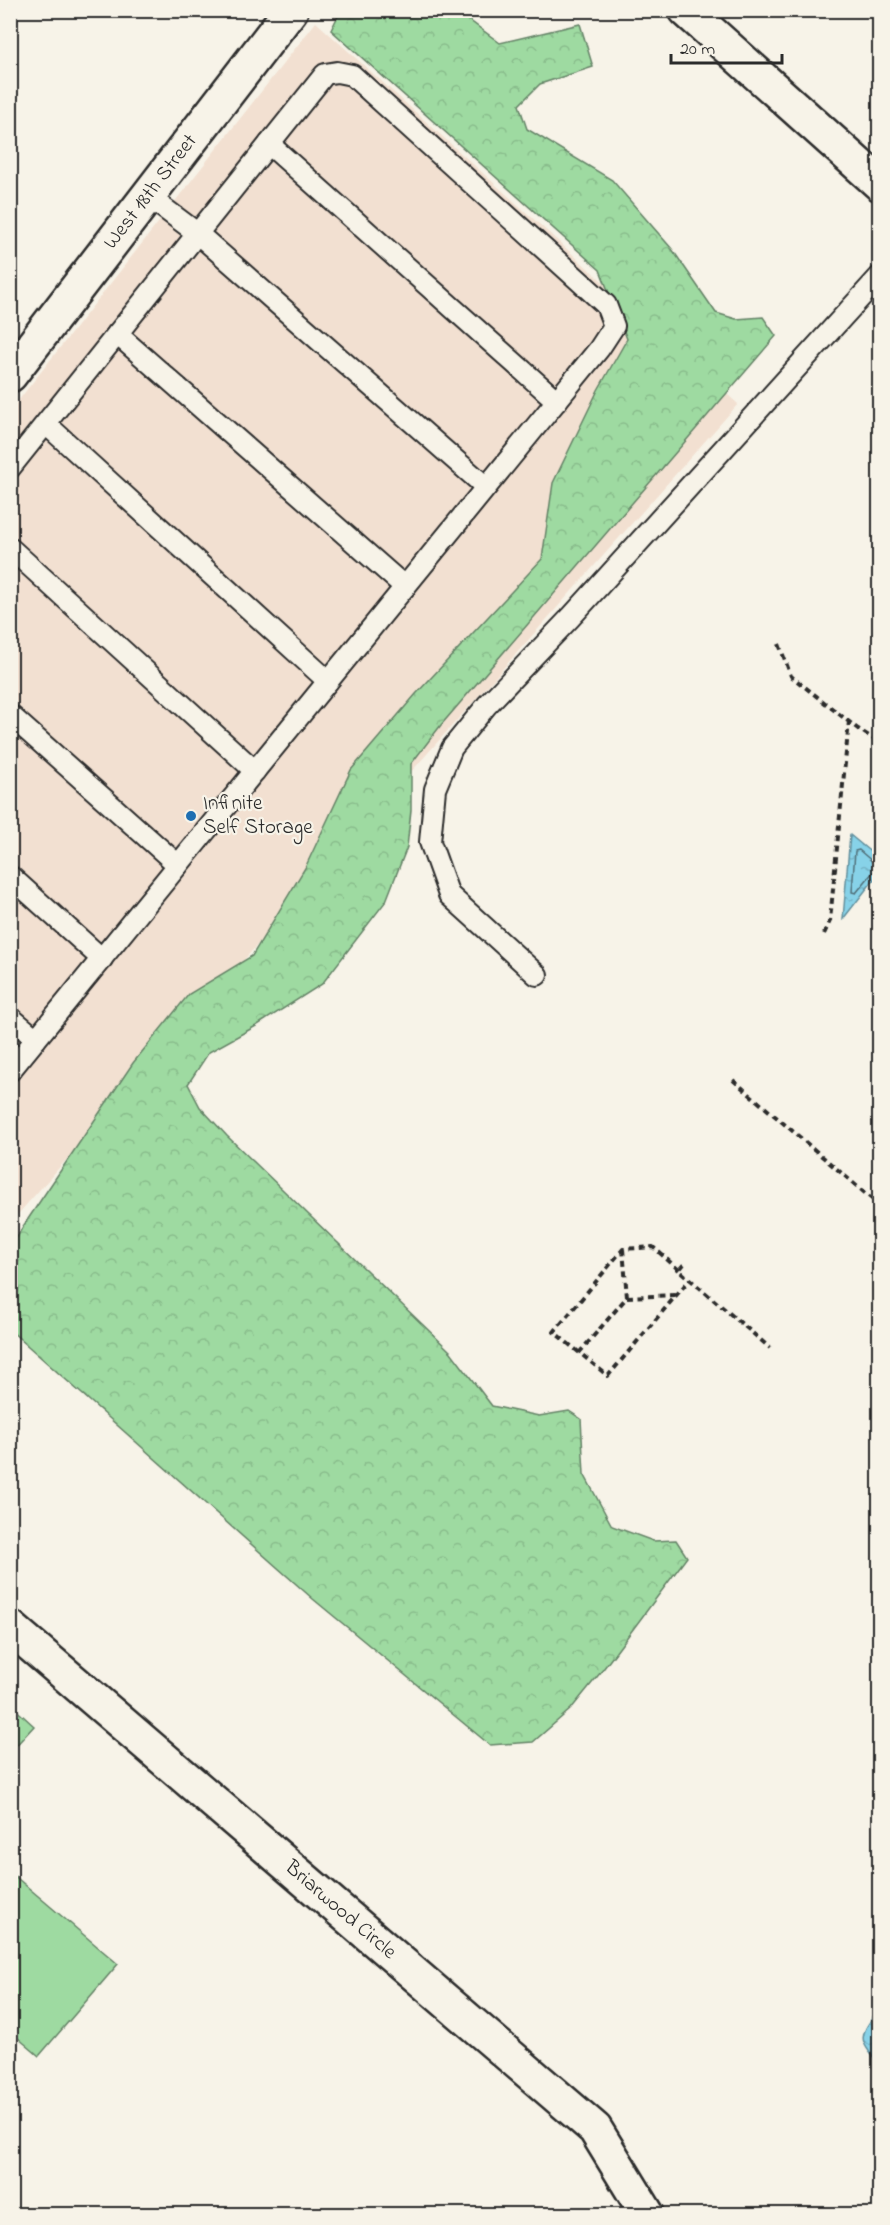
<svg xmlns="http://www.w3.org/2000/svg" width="890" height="2225" viewBox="0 0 890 2225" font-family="'Indie Flower',sans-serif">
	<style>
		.built { fill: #f2e0d1 }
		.forest { fill: url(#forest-crowns); stroke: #648266; stroke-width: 1.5 }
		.park { fill: #9edaa1; stroke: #648266; stroke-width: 1.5 }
		.water { fill: url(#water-ripples); stroke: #628f9c; stroke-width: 1.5 }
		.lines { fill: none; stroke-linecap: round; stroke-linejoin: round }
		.shore { stroke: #506e77; stroke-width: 1.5 }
		.service-casing { stroke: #2b2b2b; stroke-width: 24 }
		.minor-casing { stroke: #2b2b2b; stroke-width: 38 }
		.tertiary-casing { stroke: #2b2b2b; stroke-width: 38 }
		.path { stroke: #2b2b2b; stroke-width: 4; stroke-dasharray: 6 4.5; stroke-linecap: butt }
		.service { stroke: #f7f3e8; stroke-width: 20 }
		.minor { stroke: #f7f3e8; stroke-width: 33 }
		.tertiary { stroke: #f7f3e8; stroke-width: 33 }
		.poi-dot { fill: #1f6fb2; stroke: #f7f3e8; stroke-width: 2 }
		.labels { text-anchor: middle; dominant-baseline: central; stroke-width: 4.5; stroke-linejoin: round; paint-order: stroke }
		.street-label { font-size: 21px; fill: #2b2b2b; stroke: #f7f3e8 }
		.poi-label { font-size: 21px; fill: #2b2b2b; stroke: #f7f3e8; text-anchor: start }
	</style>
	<defs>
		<pattern id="forest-crowns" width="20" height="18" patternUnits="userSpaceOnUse" patternTransform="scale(1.5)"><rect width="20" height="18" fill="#9edaa1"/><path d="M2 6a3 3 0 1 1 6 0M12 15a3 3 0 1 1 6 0" fill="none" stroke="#88bb8b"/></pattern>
		<pattern id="water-ripples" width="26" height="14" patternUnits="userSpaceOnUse" patternTransform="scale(1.5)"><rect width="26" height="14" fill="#87d2e8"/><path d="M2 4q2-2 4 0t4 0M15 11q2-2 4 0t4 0" fill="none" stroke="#75b4c7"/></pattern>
	</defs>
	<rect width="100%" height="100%" fill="#f7f3e8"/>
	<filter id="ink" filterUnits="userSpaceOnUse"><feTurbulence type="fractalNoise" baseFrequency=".0167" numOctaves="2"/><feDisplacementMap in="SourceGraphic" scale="12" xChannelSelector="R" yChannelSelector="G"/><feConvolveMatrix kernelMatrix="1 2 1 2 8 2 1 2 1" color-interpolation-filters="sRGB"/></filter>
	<g filter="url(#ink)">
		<polygon class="built" points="316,22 738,404 11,1222 11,410"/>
		<polygon class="forest" points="341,10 465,11 465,17 500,43 580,24 593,67 540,84 519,105 527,129 612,180 672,249 716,313 736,319 763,317 776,336 441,725 411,764 411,810 407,847 386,901 322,984 256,1026 209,1052 188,1084 200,1107 227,1136 451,1352 492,1406 539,1416 569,1411 581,1419 584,1474 612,1526 653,1541 676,1540 687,1557 601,1672 571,1709 533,1742 490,1745 313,1599 11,1331 10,1251 22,1228 133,1063 189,994 252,956 305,868 351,770 416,694 542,559 553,483 598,390 627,339 600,270 331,30"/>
		<g class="park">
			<polygon points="11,1705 34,1726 11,1751"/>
			<polygon points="11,1873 118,1964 39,2056 11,2032"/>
		</g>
		<g class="water">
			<polygon points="850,835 879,859 879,873 843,919"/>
			<path d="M879 2008V2063C855 2038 861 2035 879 2008Z"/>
		</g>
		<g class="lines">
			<polyline class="shore" points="880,864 874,863 859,850 855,851 852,892 856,893 873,872 880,870"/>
			<defs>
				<g id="service">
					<polyline points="269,144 557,401"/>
					<polyline points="149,197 197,233 486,487"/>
					<polyline points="117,334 405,587"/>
					<polyline points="46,424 328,681"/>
					<polyline points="10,468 325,74 337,72 352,75 606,305 614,326 599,349 10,1071"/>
					<polyline points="10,548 255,771"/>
					<polyline points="10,715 178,865"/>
					<polyline points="10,876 102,959"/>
					<polyline points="537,975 449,895 430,842 435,789 452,748 487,705 571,617 880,276"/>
					<polyline points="10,1017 36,1039"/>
				</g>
				<g id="minor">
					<polyline points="686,10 880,184"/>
					<path id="s1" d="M10 1627 595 2129 647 2214"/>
				</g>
				<g id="tertiary">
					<path id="s2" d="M10 375 291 10"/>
				</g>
			</defs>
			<use href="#service" class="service-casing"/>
			<use href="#minor" class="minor-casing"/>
			<use href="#tertiary" class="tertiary-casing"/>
			<g class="path">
				<polyline points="779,644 791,676 858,729 880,743"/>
				<polyline points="824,934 830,921 849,721"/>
				<polyline points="733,1080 880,1206"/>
				<polyline points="684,1264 679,1270 770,1348"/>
				<polyline points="679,1270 653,1247 623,1249 554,1332 608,1376 690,1279"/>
				<polyline points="627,1297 676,1295"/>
				<polyline points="579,1353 627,1297 623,1249"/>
			</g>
			<use href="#service" class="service"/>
			<use href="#minor" class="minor"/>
			<use href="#tertiary" class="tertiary"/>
		</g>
	</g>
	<circle class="poi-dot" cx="191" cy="816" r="6"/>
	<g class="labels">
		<g class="street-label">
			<text stroke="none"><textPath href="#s2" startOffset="231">West 18th Street</textPath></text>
			<text stroke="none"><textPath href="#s1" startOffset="435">Briarwood Circle</textPath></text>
		</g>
		<g class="poi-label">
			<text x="203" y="804">Infinite<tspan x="203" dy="24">Self Storage</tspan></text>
		</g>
	</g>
	<rect width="890" height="2225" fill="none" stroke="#f7f3e8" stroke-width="36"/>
	<rect x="18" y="18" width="854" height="2189" fill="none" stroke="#2b2b2b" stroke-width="2" filter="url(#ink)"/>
	<path d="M671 54v9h111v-9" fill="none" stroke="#2b2b2b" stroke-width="3"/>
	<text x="680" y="54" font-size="18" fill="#2b2b2b" stroke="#f7f3e8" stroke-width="4.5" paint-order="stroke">20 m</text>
</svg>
